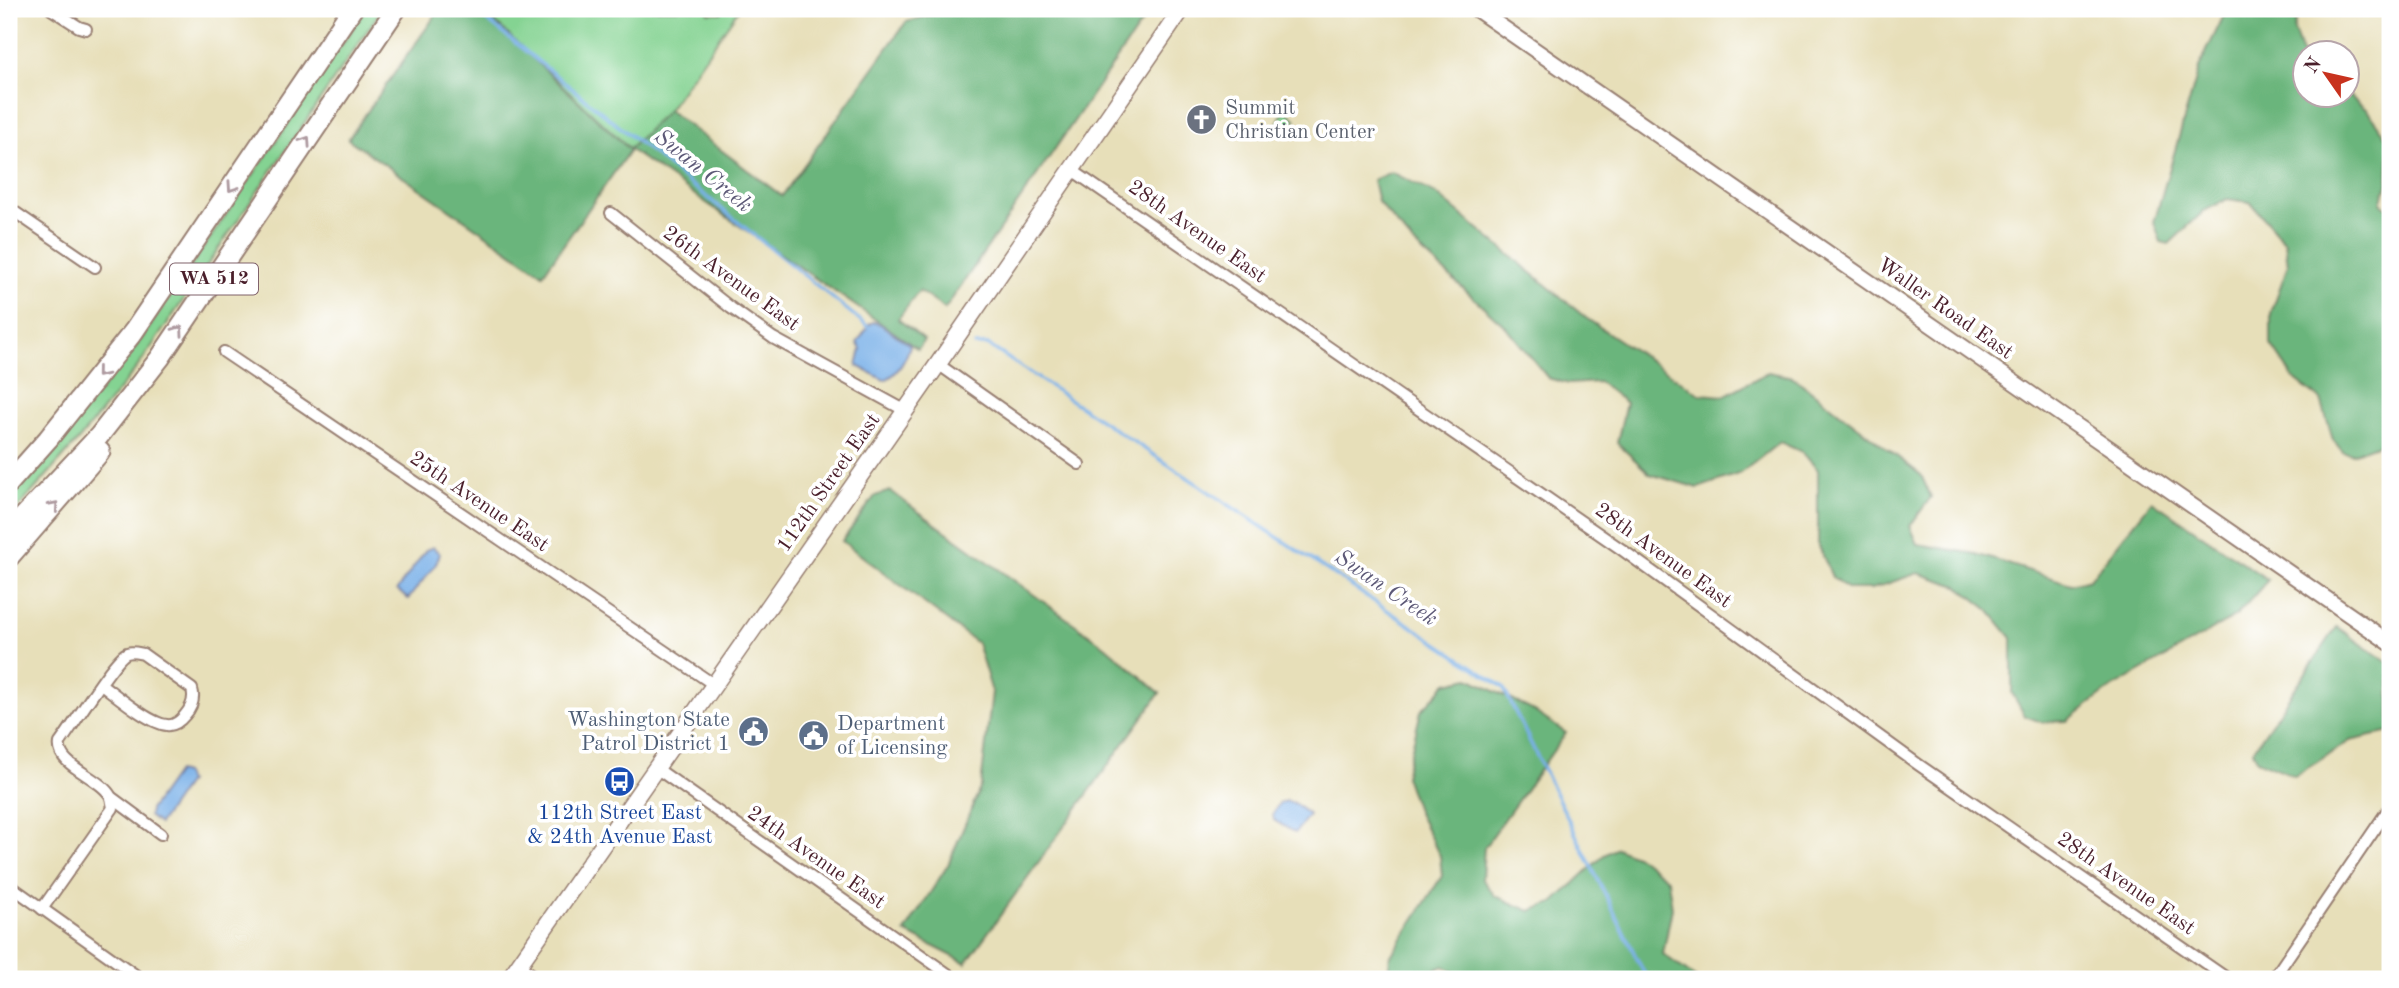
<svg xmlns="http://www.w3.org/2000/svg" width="2399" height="988" viewBox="0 0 2399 988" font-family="'Old Standard TT',serif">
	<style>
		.green { fill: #84d392; stroke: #67795e; stroke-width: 2 }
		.forest { fill: #6bb57c; stroke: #5a6a54; stroke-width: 2 }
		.water { fill: #79b0e8; stroke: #62688a; stroke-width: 2 }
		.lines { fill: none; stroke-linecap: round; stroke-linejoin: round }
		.stream { stroke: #79b0e8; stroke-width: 3.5 }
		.minor-casing { stroke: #987f72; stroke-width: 14 }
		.tertiary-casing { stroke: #987f72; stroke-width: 18 }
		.secondary-casing { stroke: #987f72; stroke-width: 19 }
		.motorway-casing { stroke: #987f72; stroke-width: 23 }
		.minor { stroke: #fff; stroke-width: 10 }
		.tertiary { stroke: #fff; stroke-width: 14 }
		.secondary { stroke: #fff; stroke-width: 16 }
		.motorway { stroke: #fff; stroke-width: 19 }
		.oneway { stroke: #ae9aa0 }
		.labels { text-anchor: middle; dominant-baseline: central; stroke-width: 7; stroke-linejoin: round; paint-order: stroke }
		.shield { fill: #fff; stroke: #80626b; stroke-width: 2 }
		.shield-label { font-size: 19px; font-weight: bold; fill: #4a1f2b }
		.worship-label { font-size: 21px; fill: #5b616d; stroke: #fff; text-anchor: start }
		.street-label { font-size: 21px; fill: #4a1f2b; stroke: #fff }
		.service-label { font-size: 21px; fill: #4e5e75; stroke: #fff; text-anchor: end }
		.transit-label { font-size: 21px; fill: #164399; stroke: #fff }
		.water-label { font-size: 23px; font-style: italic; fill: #5d5977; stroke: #fff }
	</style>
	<rect width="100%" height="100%" fill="#fff"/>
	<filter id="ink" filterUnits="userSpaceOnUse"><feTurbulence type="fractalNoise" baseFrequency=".0143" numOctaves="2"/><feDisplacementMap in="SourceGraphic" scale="14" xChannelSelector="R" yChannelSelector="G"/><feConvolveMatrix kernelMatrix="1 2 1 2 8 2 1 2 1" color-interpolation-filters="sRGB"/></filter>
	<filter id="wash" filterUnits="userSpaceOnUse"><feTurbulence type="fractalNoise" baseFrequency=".00686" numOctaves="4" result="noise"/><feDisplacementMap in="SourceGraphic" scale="28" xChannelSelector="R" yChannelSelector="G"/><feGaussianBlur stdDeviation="1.57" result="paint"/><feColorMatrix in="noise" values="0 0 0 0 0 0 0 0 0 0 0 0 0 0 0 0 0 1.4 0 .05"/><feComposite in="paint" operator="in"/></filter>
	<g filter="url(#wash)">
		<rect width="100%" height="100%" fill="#e7dfb9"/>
		<g class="green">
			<polygon points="366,9 382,9 139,365 81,437 9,518 9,497 49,454 138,344"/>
			<polygon points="481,9 706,9 709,13 721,13 724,9 739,9 668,110 630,149"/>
			<polygon points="1287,111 1296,120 1288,132 1276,125 1283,113"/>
		</g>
		<g class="forest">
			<polygon points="440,9 481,9 629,149 668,110 782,196 906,22 953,9 1151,9 945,309 919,291 898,319 924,340 918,349 630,150 543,274 348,139"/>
			<polygon points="2227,9 2299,9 2294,30 2304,60 2304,94 2347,94 2367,110 2390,141 2388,182 2381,203 2390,210 2390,440 2352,454 2343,452 2333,440 2321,400 2294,379 2271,345 2271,313 2288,265 2285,242 2250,202 2227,199 2204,211 2169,244 2161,242 2154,222 2200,65"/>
			<polygon points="1391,172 1436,194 1586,318 1700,394 1724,396 1768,372 1793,377 1921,475 1931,497 1910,526 1918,544 1976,554 2071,584 2090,579 2152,501 2268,580 2236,616 2107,691 2067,721 2041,722 2025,716 2012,693 2012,638 1989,610 1958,586 1918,573 1872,589 1848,589 1832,577 1818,544 1818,470 1802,452 1780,442 1741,473 1698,488 1650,474 1617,443 1626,403 1599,382 1569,384 1548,378 1507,328 1414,244 1378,202 1373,180"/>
			<polygon points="890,491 1105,646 1160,693 966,963 905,932 948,865 981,786 992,692 977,643 842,541 875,496"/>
			<polygon points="2337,627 2390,664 2390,732 2350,741 2295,776 2257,760 2253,750"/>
			<polygon points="1469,678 1532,710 1566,733 1484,848 1482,879 1495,896 1530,911 1553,903 1604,855 1617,848 1640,858 1668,880 1672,908 1663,954 1697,979 1466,979 1444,966 1411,979 1387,979 1390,957 1442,876 1440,856 1418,813 1405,776 1421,711 1447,683"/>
		</g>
		<g class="water">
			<path d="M873 322 880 324 910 345C907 358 897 376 884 380L857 366 861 349 857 343 870 324Z"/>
			<polygon points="433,547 440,554 436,564 408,599 397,590 426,550"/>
			<polygon points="177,772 185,774 188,782 159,824 149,816 150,810"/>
			<polygon points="1286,801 1294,803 1309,815 1295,833 1274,820 1272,815 1279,804"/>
		</g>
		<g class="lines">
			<g class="stream">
				<polyline points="473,9 871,329"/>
				<polyline points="975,345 988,345 1503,687 1647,979"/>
			</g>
		</g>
	</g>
	<g filter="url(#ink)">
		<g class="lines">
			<defs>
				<g id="minor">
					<polyline points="51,9 79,27 86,29"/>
					<polyline points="1072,170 1621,549 1919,765 2228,979"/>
					<polyline points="9,208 95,267"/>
					<polyline points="611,213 731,308 773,338 906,411"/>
					<polyline points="224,352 713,684"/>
					<polyline points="938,364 1079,464"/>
					<path d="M101 684C116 695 150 724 167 725 174 726 181 720 185 715 192 707 195 699 192 689L143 654C138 653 132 651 127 653 115 657 71 729 60 743 56 766 101 777 111 797L161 834"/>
					<polyline points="656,768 955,979"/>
					<polyline points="9,885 141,979"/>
					<polyline points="42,909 113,808 111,797"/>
					<polyline points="518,965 539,979"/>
					<polyline points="2273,979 2390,807"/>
				</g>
				<polyline id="tertiary" points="1476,9 2390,643"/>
				<polyline id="secondary" points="509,979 938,364 1182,9"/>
				<g id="motorway">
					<polyline points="9,483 48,439 134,331 352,9"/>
					<polyline points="9,532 99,436 160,358 396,9"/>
					<polyline points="9,557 100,452"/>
				</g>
			</defs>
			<use href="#minor" class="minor-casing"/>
			<use href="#tertiary" class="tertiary-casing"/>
			<use href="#secondary" class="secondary-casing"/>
			<use href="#motorway" class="motorway-casing"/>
			<use href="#minor" class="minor"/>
			<use href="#tertiary" class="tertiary"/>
			<use href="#secondary" class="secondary"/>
			<use href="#motorway" class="motorway"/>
		</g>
		<defs><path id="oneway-chevron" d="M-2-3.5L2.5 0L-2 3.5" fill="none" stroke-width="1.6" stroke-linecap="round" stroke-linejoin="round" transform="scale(1.75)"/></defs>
		<g class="oneway">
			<use href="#oneway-chevron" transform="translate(306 141) rotate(-56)"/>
			<use href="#oneway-chevron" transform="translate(232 187) rotate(124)"/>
			<use href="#oneway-chevron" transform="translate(179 330) rotate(-55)"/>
			<use href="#oneway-chevron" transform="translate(101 373) rotate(129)"/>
			<use href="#oneway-chevron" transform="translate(54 506) rotate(-49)"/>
		</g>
	</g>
	<defs>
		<symbol id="church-disc" viewBox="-11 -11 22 22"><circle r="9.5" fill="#6b7280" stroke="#fff"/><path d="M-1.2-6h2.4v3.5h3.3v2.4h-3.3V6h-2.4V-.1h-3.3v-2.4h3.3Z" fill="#fff"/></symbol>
		<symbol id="civic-disc" viewBox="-11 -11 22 22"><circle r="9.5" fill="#5c6f8a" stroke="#fff"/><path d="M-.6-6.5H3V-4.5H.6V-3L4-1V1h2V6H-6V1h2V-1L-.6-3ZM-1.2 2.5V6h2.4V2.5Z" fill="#fff"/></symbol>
		<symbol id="bus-disc" viewBox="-11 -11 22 22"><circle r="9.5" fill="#1a4fb4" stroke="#fff"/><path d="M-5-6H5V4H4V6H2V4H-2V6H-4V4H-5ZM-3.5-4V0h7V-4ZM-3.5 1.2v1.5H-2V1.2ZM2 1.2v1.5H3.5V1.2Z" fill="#fff"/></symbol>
	</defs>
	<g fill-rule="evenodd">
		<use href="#church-disc" x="1184" y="102" width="35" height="35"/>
		<use href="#civic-disc" x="736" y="714" width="35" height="35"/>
		<use href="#civic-disc" x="796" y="718" width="35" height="35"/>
		<use href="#bus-disc" x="602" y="764" width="35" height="35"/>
	</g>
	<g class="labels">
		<rect class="shield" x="170" y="263.5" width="88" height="31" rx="5"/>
		<g class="shield-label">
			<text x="214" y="279">WA 512</text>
		</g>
		<g class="worship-label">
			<text x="1225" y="108">Summit<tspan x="1225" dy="24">Christian Center</tspan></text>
		</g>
		<g class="street-label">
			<text transform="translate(1197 232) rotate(35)">28th Avenue East</text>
			<text transform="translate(731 279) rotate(36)">26th Avenue East</text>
			<text transform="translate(1945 309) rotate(35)">Waller Road East</text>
			<text transform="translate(829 483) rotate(-55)">112th Street East</text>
			<text transform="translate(479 502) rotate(34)">25th Avenue East</text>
			<text transform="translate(1663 556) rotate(36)">28th Avenue East</text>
			<text transform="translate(816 858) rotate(35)">24th Avenue East</text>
			<text transform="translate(2126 884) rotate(35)">28th Avenue East</text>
		</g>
		<g class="service-label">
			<text x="730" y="720">Washington State<tspan x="730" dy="24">Patrol District 1</tspan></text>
			<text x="837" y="724" text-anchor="start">Department<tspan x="837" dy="24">of Licensing</tspan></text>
		</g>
		<g class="transit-label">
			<text x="620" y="813">112th Street East<tspan x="620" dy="24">&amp; 24th Avenue East</tspan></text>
		</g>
		<g class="water-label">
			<text transform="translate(703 171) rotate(39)">Swan Creek</text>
			<text transform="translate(1386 588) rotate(34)">Swan Creek</text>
		</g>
	</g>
	<rect width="2399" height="988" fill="none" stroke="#fff" stroke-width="35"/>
	<g transform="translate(2326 74) rotate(304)"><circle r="33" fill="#ffffff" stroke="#b7a5aa" stroke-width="2"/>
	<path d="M0-5L12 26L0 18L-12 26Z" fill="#c8321e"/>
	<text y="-10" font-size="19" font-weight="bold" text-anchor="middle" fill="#4a1f2b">N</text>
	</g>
</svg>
